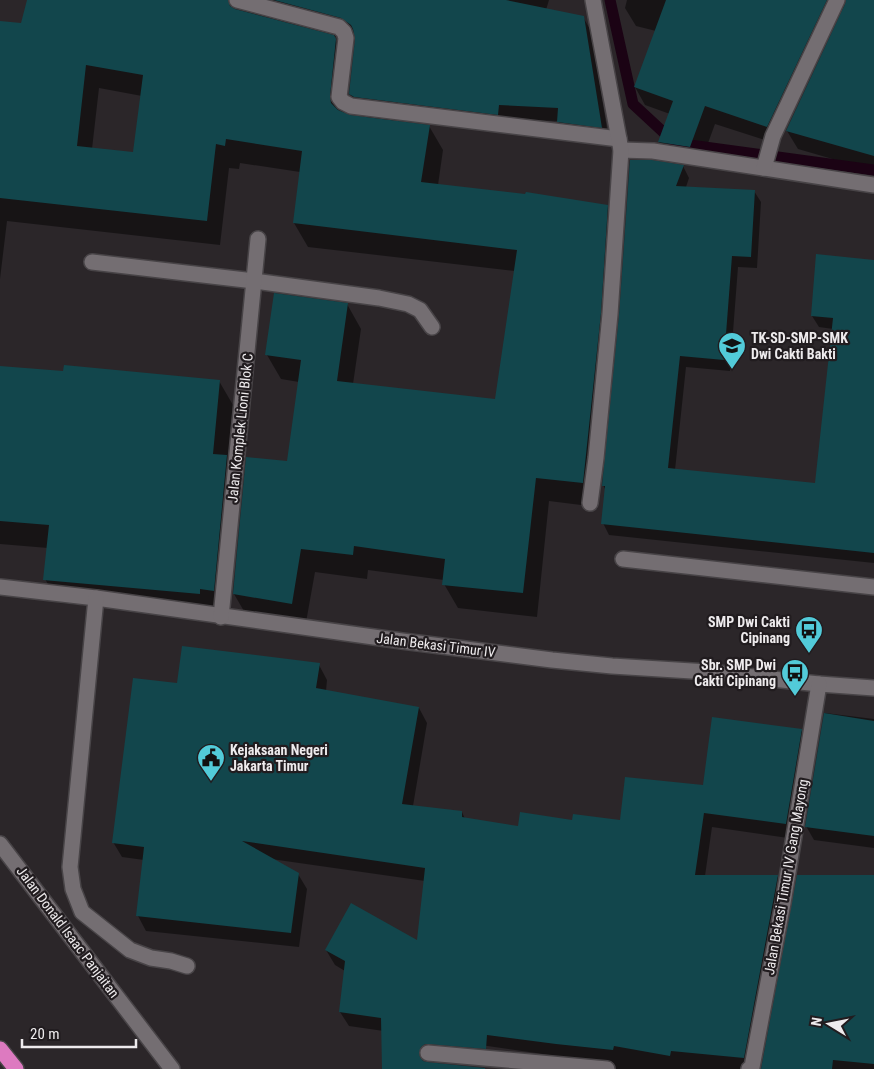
<svg xmlns="http://www.w3.org/2000/svg" width="874" height="1069" viewBox="0 0 874 1069" font-family="'Roboto Condensed',sans-serif">
	<style>
		.shadow { fill: #0007; fill-rule: evenodd }
		.lines { fill: none; stroke-linecap: round; stroke-linejoin: round }
		.stream { stroke: #1b0314; stroke-width: 11 }
		.building { fill: #12464c; fill-rule: evenodd }
		.minor-casing { stroke: #484447; stroke-width: 18 }
		.highway-casing { stroke: #484447; stroke-width: 18 }
		.minor { stroke: #746e72; stroke-width: 15 }
		.highway { stroke: #dd7ac0; stroke-width: 15 }
		.labels { text-anchor: middle; dominant-baseline: central; stroke-width: 4.5; stroke-linejoin: round; paint-order: stroke }
		.poi-label { font-size: 14px; font-weight: bold; fill: #eeebed; stroke: #211c1f; text-anchor: start }
		.street-label { font-size: 14px; fill: #eeebed; stroke: #211c1f }
	</style>
	<rect width="100%" height="100%" fill="#2b2629"/>
	<g class="shadow">
		<path d="M29 0H424L393 122 429 126 443 150 438 185 607 206 621 230 614 338 597 507 549 501 537 617 458 608 444 584V580L368 570 367 579 315 572 305 628 248 618 234 594 288 462 299 382 281 379 267 355 347 304 361 329 353 384 496 400 515 271 308 247 294 223 300 172 240 163 239 169 229 168 220 245 7 221 0 279V22L22 25ZM333 36 356 42 350 94 364 118 344 114 350 64ZM99 88 142 96 134 154 92 149Z"/>
		<polygon points="455,0 549,0 546,10 583,17 591,31 609,141 567,136 558,121 410,116 402,103"/>
		<polygon points="627,0 874,0 874,171 798,149 787,131 845,7 838,14 777,144 715,124 700,165 670,160 659,142 670,114 645,105 635,87 656,31 636,26 625,8"/>
		<polygon points="683,166 689,178 686,187 754,191 761,202 757,268 738,267 730,371 686,367 675,470 816,485 833,329 819,327 812,316 874,261 874,563 609,535 603,523 606,491 603,485 621,315"/>
		<polygon points="0,368 219,381 233,405 228,459 241,481 213,617 59,603 45,579 48,548 0,544"/>
		<polygon points="319,665 327,680 326,691 419,708 427,723 413,806 462,812 465,819 519,827 574,822 621,821 704,786 801,730 810,745 795,839 712,827 705,876 777,876 786,891 753,1069 558,1069 550,1055 349,1026 340,1012 345,971 335,965 326,950 418,942 425,881 271,859 298,874 307,889 299,947 146,931 138,916 144,860 122,857 113,842 178,685"/>
		<polygon points="825,713 874,719 874,848 814,840 806,826"/>
		<polygon points="874,877 874,1069 762,1069"/>
	</g>
	<g class="lines">
		<polyline class="stream" points="610,0 633,104 675,143 874,170"/>
	</g>
	<g class="building">
		<path d="M27 0H228L230 6 235 9 334 35 336 39 330 96 331 103 338 110 350 115 430 125 421 182 525 194 526 192 608 205 601 313 583 483 536 478 523 593 442 585 445 559 354 546 353 555 301 549 292 604 233 594 246 457 287 461 301 360 265 355 274 293 348 303 337 381 495 399 517 250 293 223 302 151 226 139 225 146 216 144 207 221 0 198V21L21 23ZM86 65 143 75 133 152 77 146Z"/>
		<polygon points="274,0 506,0 584,16 602,128 557,122 558,108 499,105 498,115 354,97 349,94 355,39 353,29 351,25 341,18"/>
		<polygon points="666,0 827,0 767,127 705,106 690,147 658,142 673,101 634,87"/>
		<polygon points="846,0 874,0 874,156 786,131 845,4"/>
		<polygon points="630,160 652,160 684,165 676,186 755,190 751,257 732,256 724,360 680,356 668,468 815,483 833,318 811,316 816,254 874,260 874,553 601,524 605,486 602,486 619,315"/>
		<polygon points="64,365 220,380 213,454 227,455 214,591 200,589 200,594 43,580 49,525 0,521 0,366 63,371"/>
		<polygon points="182,646 320,663 316,688 419,707 402,804 462,811 462,817 518,826 520,812 572,820 573,814 620,820 625,777 703,785 712,717 802,729 786,824 704,813 695,875 778,875 744,1058 671,1051 670,1056 614,1046 613,1050 556,1044 487,1035 486,1049 428,1044 425,1044 421,1047 419,1053 420,1057 423,1061 427,1062 485,1068 485,1069 382,1069 381,1018 339,1012 345,961 325,950 351,903 417,940 425,868 242,841 299,873 291,933 136,916 144,847 112,843 133,678 177,683"/>
		<polygon points="824,713 874,721 874,836 805,827"/>
		<polygon points="797,875 874,875 874,1064 833,1060 832,1069 761,1069"/>
	</g>
	<g class="lines">
		<defs>
			<g id="minor">
				<polyline points="237,0 339,27 344,32 346,38 339,97 343,102 351,106 619,139"/>
				<polyline points="621,150 653,151 874,185"/>
				<polyline points="764,168 773,136 837,0"/>
				<polyline points="92,262 254,281 379,298 408,304 420,310 432,327"/>
				<polyline points="590,503 596,458 610,314 621,150 593,0"/>
				<polyline points="623,559 874,587"/>
				<polyline points="0,587 96,598 402,641 552,660 612,666 708,672 819,684 874,688"/>
				<polyline points="96,598 70,867 73,889 82,912 130,950 151,958 171,961 187,966"/>
				<polyline points="221,617 258,239"/>
				<polyline points="0,844 172,1069"/>
				<polyline points="428,1053 607,1069"/>
				<polyline points="749,1069 752,1067 783,903 819,684"/>
			</g>
			<polyline id="highway" points="0,1049 16,1069"/>
		</defs>
		<use href="#minor" class="minor-casing"/>
		<use href="#highway" class="highway-casing"/>
		<use href="#minor" class="minor"/>
		<use href="#highway" class="highway"/>
	</g>
	<defs>
		<symbol id="school-pin" viewBox="-11 -11 22 30"><path d="M0 17L-7.5 6A9.5 9.5 0 1 1 7.5 6Z" fill="#52cbd9" stroke="#211c1f"/><path d="M0-5L7-2L0 1L-7-2ZM-4 1L0 2.5L4 1V4Q0 6-4 4Z" fill="#111"/></symbol>
		<symbol id="bus-pin" viewBox="-11 -11 22 30"><path d="M0 17L-7.5 6A9.5 9.5 0 1 1 7.5 6Z" fill="#52cbd9" stroke="#211c1f"/><path d="M-5-6H5V4H4V6H2V4H-2V6H-4V4H-5ZM-3.5-4V0h7V-4ZM-3.5 1.2v1.5H-2V1.2ZM2 1.2v1.5H3.5V1.2Z" fill="#111"/></symbol>
		<symbol id="civic-pin" viewBox="-11 -11 22 30"><path d="M0 17L-7.5 6A9.5 9.5 0 1 1 7.5 6Z" fill="#52cbd9" stroke="#211c1f"/><path d="M-.6-6.5H3V-4.5H.6V-3L4-1V1h2V6H-6V1h2V-1L-.6-3ZM-1.2 2.5V6h2.4V2.5Z" fill="#111"/></symbol>
	</defs>
	<g fill-rule="evenodd">
		<use href="#school-pin" x="716" y="330" width="32" height="43"/>
		<use href="#bus-pin" x="793" y="614" width="32" height="43"/>
		<use href="#bus-pin" x="779" y="657" width="32" height="43"/>
		<use href="#civic-pin" x="195" y="742" width="32" height="43"/>
	</g>
	<g class="labels">
		<g class="poi-label">
			<text x="751" y="338">TK-SD-SMP-SMK<tspan x="751" dy="16">Dwi Cakti Bakti</tspan></text>
			<text x="790" y="622" text-anchor="end">SMP Dwi Cakti<tspan x="790" dy="16">Cipinang</tspan></text>
			<text x="776" y="665" text-anchor="end">Sbr. SMP Dwi<tspan x="776" dy="16">Cakti Cipinang</tspan></text>
			<text x="230" y="750">Kejaksaan Negeri<tspan x="230" dy="16">Jakarta Timur</tspan></text>
		</g>
		<g class="street-label">
			<text transform="translate(240 428) rotate(-84)">Jalan Komplek Lioni Blok C</text>
			<text transform="translate(436 645) rotate(7)">Jalan Bekasi Timur IV</text>
			<text transform="translate(786 877) rotate(-80)">Jalan Bekasi Timur IV Gang Mayong</text>
			<text transform="translate(68 932) rotate(53)">Jalan Donald Isaac Panjaitan</text>
		</g>
	</g>
	<g transform="translate(829 1024) rotate(280)" stroke="#211c1f" stroke-width="4" paint-order="stroke">
	<path d="M0-4L9 19L0 12L-9 19Z" fill="#eeebed"/>
	<text y="-8" font-size="14" font-weight="bold" text-anchor="middle" fill="#eeebed">N</text>
	</g>
	<path d="M22 1039v8h114v-8" fill="none" stroke="#eeebed" stroke-width="2.5"/>
	<text x="30" y="1039" font-size="15" fill="#eeebed" stroke="#211c1f" stroke-width="4" paint-order="stroke">20 m</text>
</svg>
